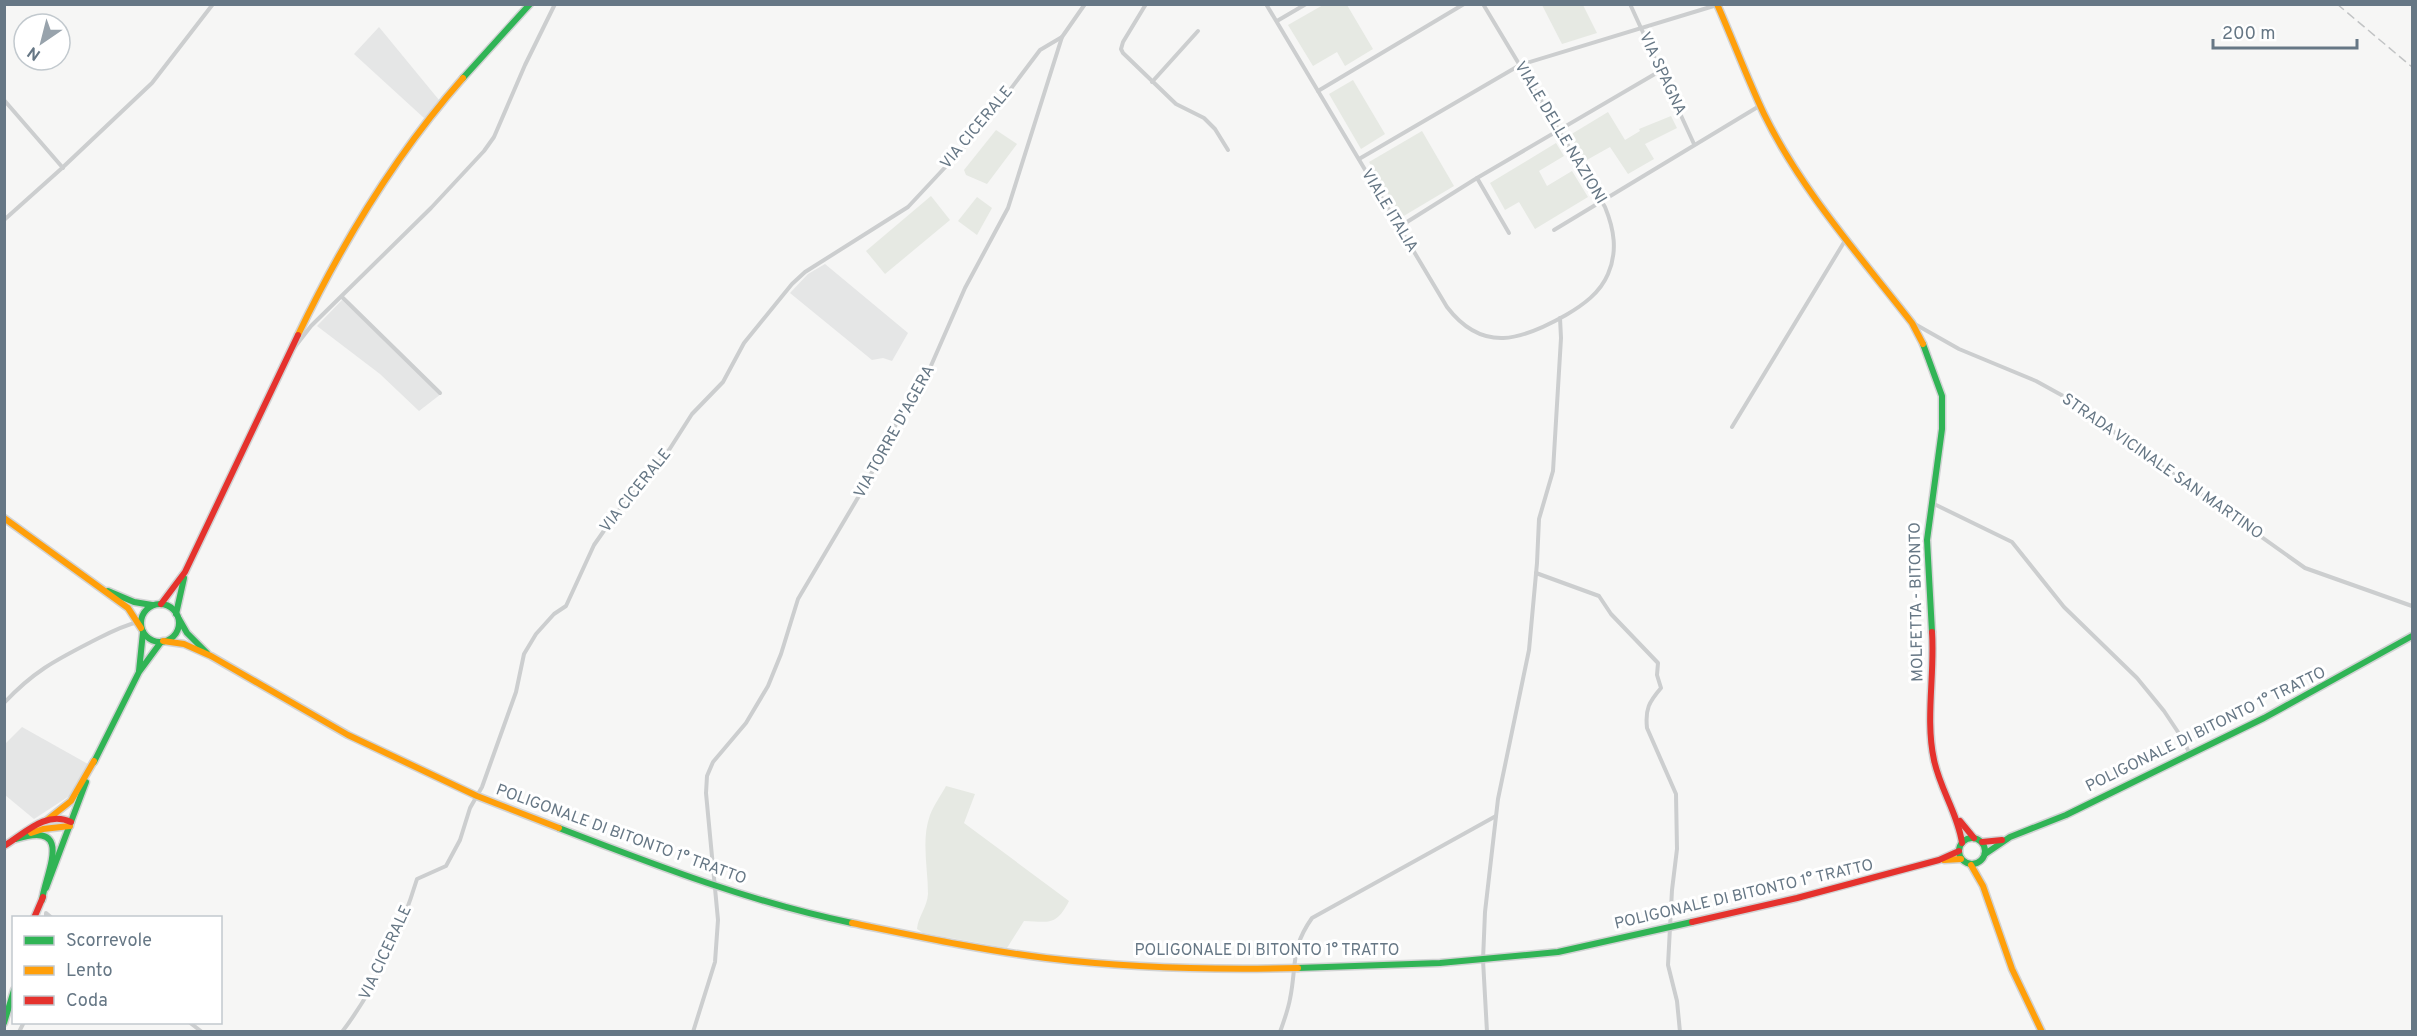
<svg xmlns="http://www.w3.org/2000/svg" width="2417" height="1036" viewBox="0 0 2417 1036" font-family="Overpass,sans-serif">
	<style>
		.built { fill: #e5e6e6 }
		.green { fill: #e6e9e3 }
		.lines { fill: none; stroke-linecap: round; stroke-linejoin: round }
		.fast-casing { stroke: #d2d3d4; stroke-width: 9 }
		.slow-casing { stroke: #d2d3d4; stroke-width: 9 }
		.jam-casing { stroke: #d2d3d4; stroke-width: 9 }
		.street { stroke: #cccecf; stroke-width: 4 }
		.fast { stroke: #30b455; stroke-width: 6 }
		.slow { stroke: #ff9f0a; stroke-width: 6 }
		.jam { stroke: #e5322d; stroke-width: 6 }
		.rail { stroke: #c2c4c5; stroke-width: 1.5; stroke-dasharray: 9 4.5; stroke-linecap: butt }
		.labels { text-anchor: middle; dominant-baseline: central; stroke-width: 6; stroke-linejoin: round; paint-order: stroke }
		.street-label { font-size: 16px; fill: #667785; stroke: #fff }
	</style>
	<rect width="100%" height="100%" fill="#f6f6f5"/>
	<g class="built">
		<polygon points="379,27 439,100 424,118 354,54"/>
		<polygon points="825,264 908,333 892,361 883,358 872,360 790,293 808,274"/>
		<polygon points="342,300 441,394 419,411 380,374 317,326"/>
		<polygon points="22,727 88,764 74,793 34,819 5,795 4,745"/>
	</g>
	<g class="green">
		<polygon points="1323,5 1347,5 1373,49 1345,66 1337,52 1313,66 1288,25"/>
		<polygon points="1542,5 1583,5 1597,33 1562,44"/>
		<polygon points="1353,80 1385,134 1361,149 1329,94"/>
		<polygon points="1608,112 1625,140 1640,131 1639,129 1671,116 1677,128 1645,144 1654,159 1628,174 1610,147 1585,161 1570,135"/>
		<polygon points="996,130 1017,144 987,184 966,175 964,170"/>
		<polygon points="1422,131 1454,186 1402,217 1369,162"/>
		<polygon points="1556,143 1564,156 1539,171 1547,186 1572,171 1588,197 1535,229 1519,202 1505,210 1490,183"/>
		<polygon points="931,196 950,220 885,274 866,251"/>
		<polygon points="977,197 992,208 977,235 958,221"/>
		<path d="M946 786 975 794 964 823 1069 901C1056 926 1050 922 1024 921L1007 948 923 933 917 929C918 916 927 908 928 894 928 868 921 840 930 815 934 805 941 795 946 786Z"/>
	</g>
	<g class="lines">
		<defs>
			<g id="fast">
				<polyline points="463,78 530,4"/>
				<polyline points="1923,344 1942,396 1942,429 1927,540 1932,632"/>
				<polyline points="108,591 134,602 152,605"/>
				<circle cx="160" cy="623" r="19"/>
				<polyline points="176,614 184,578"/>
				<polyline points="179,619 187,633 207,653"/>
				<polyline points="139,671 143,632"/>
				<polyline points="94,762 139,672 161,642"/>
				<path d="M559 828C655 865 750 902 852 923"/>
				<circle cx="1972" cy="851" r="13"/>
				<path d="M16 839C75 820 46 872 42 900"/>
				<polyline points="1985,854 2010,837 2066,815 2264,718 2412,636"/>
				<polyline points="46,888 86,782"/>
				<polyline points="1298,968 1440,963 1558,952 1692,922"/>
				<polyline points="4,1023 14,990"/>
			</g>
			<g id="slow">
				<path d="M1717 4C1733 40 1747 78 1764 114 1801 190 1860 256 1912 323L1923 344"/>
				<path d="M298 335C342 243 396 154 463 78"/>
				<polyline points="4,518 128,608 141,628"/>
				<polyline points="163,641 184,644 211,656 348,735 477,796 559,828"/>
				<polyline points="47,820 71,801 94,761"/>
				<polyline points="31,833 43,829 70,826"/>
				<polyline points="1944,860 1961,859"/>
				<polyline points="1971,865 1983,886 2012,969 2042,1032"/>
				<path d="M852 923C916 936 981 950 1046 958 1129 968 1214 970 1298 968"/>
			</g>
			<g id="jam">
				<polyline points="161,604 185,572 298,335"/>
				<path d="M1932 632C1935 674 1925 719 1934 760 1940 789 1958 814 1962 843"/>
				<polyline points="1960,821 1974,838"/>
				<polyline points="1982,842 2002,840"/>
				<path d="M4 846C24 834 46 810 71 822"/>
				<polyline points="34,918 43,897"/>
				<polyline points="1692,922 1797,898 1939,860 1959,851"/>
			</g>
		</defs>
		<use href="#fast" class="fast-casing"/>
		<use href="#slow" class="slow-casing"/>
		<use href="#jam" class="jam-casing"/>
		<g class="street">
			<polyline points="1146,4 1123,42 1121,49 1123,53 1176,104 1204,118 1215,129 1228,150"/>
			<path d="M1266 4 1447 307C1483 354 1522 340 1566 315 1583 305 1600 293 1608 274 1618 251 1614 229 1605 207L1483 4"/>
			<polyline points="1630,4 1694,144"/>
			<polyline points="1277,21 1306,4"/>
			<polyline points="1152,82 1198,31"/>
			<polyline points="1318,91 1464,4"/>
			<polyline points="4,100 63,168"/>
			<polyline points="1359,159 1520,65 1717,5"/>
			<polyline points="1477,178 1509,233"/>
			<polyline points="4,220 61,169 152,83 213,4"/>
			<polyline points="1399,227 1477,178 1660,71"/>
			<polyline points="1554,230 1761,105"/>
			<polyline points="342,297 440,393"/>
			<polyline points="1913,323 1959,349 2036,381 2065,397 2305,568 2412,606"/>
			<polyline points="294,348 311,326 431,208 484,151 494,137 525,65 555,4"/>
			<polyline points="1732,427 1846,239"/>
			<polyline points="1932,503 2012,542 2064,607 2137,678 2164,711 2184,741 2190,755"/>
			<path d="M1536 573 1599 596 1611 614 1658 663 1657 675 1661 688C1649 702 1645 709 1647 728L1676 794 1677 849 1672 890 1668 965 1677 1001 1680 1032"/>
			<path d="M4 703C33 672 54 661 91 642 107 634 121 626 138 622"/>
			<polyline points="46,918 46,913 52,918"/>
			<polyline points="189,1022 202,1032"/>
			<polyline points="19,1032 24,1022"/>
			<path d="M342 1032C377 986 400 934 417 879L446 866 460 840 470 808 482 787 516 692 524 654 536 634 554 614 566 606 594 545 615 515 669 450 692 414 723 382 744 343 792 284 805 272 908 207 979 131 1040 50 1062 37"/>
			<polyline points="693,1032 715,962 718,920 706,793 707,776 713,762 746,723 768,686 781,654 798,599 866,484 901,414 916,400 965,288 1008,208 1062,37 1085,4"/>
			<path d="M1280 1032C1284 1021 1288 1010 1290 999 1297 965 1290 949 1312 918L1496 816"/>
			<polyline points="1487,1032 1483,960 1485,912 1498,799 1529,650 1537,563 1539,519 1553,471 1561,338 1560,318"/>
		</g>
		<use href="#fast" class="fast"/>
		<use href="#slow" class="slow"/>
		<use href="#jam" class="jam"/>
		<polyline class="rail" points="2337,4 2412,67"/>
	</g>
	<g class="labels">
		<g class="street-label">
			<text transform="translate(1662 74) rotate(65)">VIA SPAGNA</text>
			<text transform="translate(977 128) rotate(-50)">VIA CICERALE</text>
			<text transform="translate(1560 133) rotate(59)">VIALE DELLE NAZIONI</text>
			<text transform="translate(1389 211) rotate(59)">VIALE ITALIA</text>
			<text transform="translate(895 432) rotate(-61)">VIA TORRE D'AGERA</text>
			<text transform="translate(2162 467) rotate(35)">STRADA VICINALE SAN MARTINO</text>
			<text transform="translate(636 491) rotate(-51)">VIA CICERALE</text>
			<text transform="translate(1917 602) rotate(-91)">MOLFETTA - BITONTO</text>
			<text transform="translate(2206 730) rotate(-26)">POLIGONALE DI BITONTO 1° TRATTO</text>
			<text transform="translate(621 835) rotate(20)">POLIGONALE DI BITONTO 1° TRATTO</text>
			<text transform="translate(1744 895) rotate(-13)">POLIGONALE DI BITONTO 1° TRATTO</text>
			<text x="1267" y="951">POLIGONALE DI BITONTO 1° TRATTO</text>
			<text transform="translate(386 953) rotate(-65)">VIA CICERALE</text>
		</g>
	</g>
	<rect width="2417" height="1036" fill="none" stroke="#667785" stroke-width="12"/>
	<rect x="12" y="916" width="210" height="108" fill="#ffffff" stroke="#c2c9ce" stroke-width="1.5"/>
	<rect x="24" y="936" width="30" height="9" fill="#30b455" stroke="#c2c9ce" stroke-width="1.5"/>
	<text x="66" y="946" font-size="18" fill="#667785">Scorrevole</text>
	<rect x="24" y="966" width="30" height="9" fill="#ff9f0a" stroke="#c2c9ce" stroke-width="1.5"/>
	<text x="66" y="976" font-size="18" fill="#667785">Lento</text>
	<rect x="24" y="996" width="30" height="9" fill="#e5322d" stroke="#c2c9ce" stroke-width="1.5"/>
	<text x="66" y="1006" font-size="18" fill="#667785">Coda</text>
	<g transform="translate(42 42) rotate(215)"><circle r="28" fill="#ffffff" stroke="#c2c9ce" stroke-width="1.5"/>
	<path d="M0-4.5L10 22L0 15L-10 22Z" fill="#98a3ac"/>
	<text y="-9" font-size="16" font-weight="bold" text-anchor="middle" fill="#667785">N</text>
	</g>
	<path d="M2213 39v9h144v-9" fill="none" stroke="#667785" stroke-width="3"/>
	<text x="2222" y="39" font-size="18" fill="#667785" stroke="#ffffff" stroke-width="4.5" paint-order="stroke">200 m</text>
</svg>
